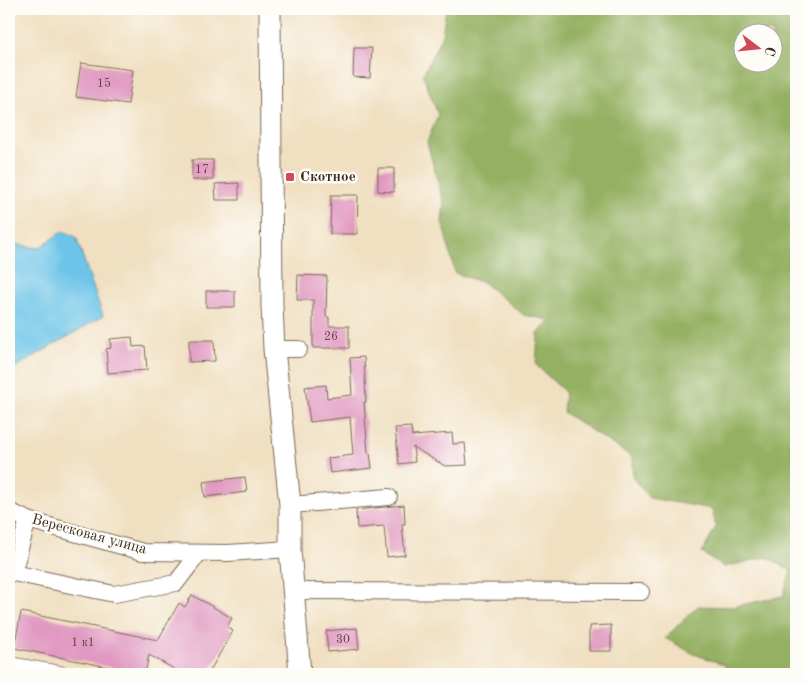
<svg xmlns="http://www.w3.org/2000/svg" width="805" height="683" viewBox="0 0 805 683" font-family="'Old Standard TT',serif">
	<style>
		.forest { fill: #94b062; stroke: #686d40; fill-rule: evenodd }
		.water { fill: #6cc4e9; stroke: #547784 }
		.building { fill: #e199c1 }
		.lines { fill: none; stroke-linecap: round; stroke-linejoin: round }
		.minor-casing { stroke: #7a6957; stroke-width: 18 }
		.major-casing { stroke: #7a6957; stroke-width: 23 }
		.path { stroke: #7a6957; stroke-width: 2.5; stroke-dasharray: 4 4; stroke-linecap: butt }
		.minor { stroke: #fff; stroke-width: 16 }
		.major { stroke: #fff; stroke-width: 21 }
		.poi-dot { fill: #d1495b; stroke: #fdfcf7; stroke-width: 2 }
		.labels { text-anchor: middle; dominant-baseline: central; stroke-width: 5; stroke-linejoin: round; paint-order: stroke }
		.number-label { font-size: 12px; fill: #644647 }
		.poi-label { font-size: 15px; font-weight: bold; fill: #3b2a1e; stroke: #fdfcf7; text-anchor: start }
		.street-label { font-size: 15px; fill: #3b2a1e; stroke: #fdfcf7 }
	</style>
	<rect width="100%" height="100%" fill="#fdfcf7"/>
	<filter id="ink" filterUnits="userSpaceOnUse"><feTurbulence type="fractalNoise" baseFrequency=".02" numOctaves="2"/><feDisplacementMap in="SourceGraphic" scale="10" xChannelSelector="R" yChannelSelector="G"/><feConvolveMatrix kernelMatrix="1 2 1 2 8 2 1 2 1" color-interpolation-filters="sRGB"/></filter>
	<filter id="wash" filterUnits="userSpaceOnUse"><feTurbulence type="fractalNoise" baseFrequency=".0096" numOctaves="4" result="noise"/><feDisplacementMap in="SourceGraphic" scale="20" xChannelSelector="R" yChannelSelector="G"/><feGaussianBlur stdDeviation="1.12" result="paint"/><feColorMatrix in="noise" values="0 0 0 0 0 0 0 0 0 0 0 0 0 0 0 0 0 1.4 0 .05"/><feComposite in="paint" operator="in"/></filter>
	<g filter="url(#wash)">
		<rect width="100%" height="100%" fill="#f0dfc0"/>
		<path class="forest" d="M446 9H796V674H721L726 665 694 654 665 638 698 606 732 607 783 596 791 571 767 557 724 567 702 553 716 527 712 509 649 498 633 478 632 457 563 412 565 392 536 365 538 334 550 320 524 315 484 283 455 273 442 222 444 204 427 142 438 115 423 75 442 35ZM742 32H772V62H742Z"/>
		<polygon class="water" points="63,231 76,237 103,316 9,371 9,241 18,245 39,248"/>
		<g id="blocks">
			<g class="building">
				<polygon points="354,48 372,48 370,78 353,77"/>
				<polygon points="81,63 133,70 128,104 76,97"/>
				<rect x="192" y="160" width="21" height="20"/>
				<polygon points="378,168 394,168 394,192 378,191"/>
				<polygon points="239,183 239,200 216,200 215,184"/>
				<polygon points="331,195 358,195 357,234 330,234"/>
				<polygon points="298,275 327,276 326,317 329,317 329,326 349,326 349,348 313,348 313,300 297,300"/>
				<rect x="206" y="291" width="29" height="16"/>
				<polygon points="132,337 133,347 145,346 147,370 108,373 106,349 111,348 110,339"/>
				<polygon points="189,340 214,340 215,361 189,362"/>
				<polygon points="364,357 366,402 364,402 368,453 370,453 372,468 330,473 328,458 353,455 350,417 310,422 305,387 326,385 327,398 352,395 350,358"/>
				<polygon points="411,427 412,436 452,433 453,444 465,443 467,465 445,466 413,447 415,462 399,464 395,428"/>
				<polygon points="245,477 247,492 205,497 203,482"/>
				<polygon points="404,505 405,524 402,524 405,555 387,557 384,526 357,528 356,510"/>
				<polygon points="192,595 232,618 227,627 233,631 208,674 183,674 149,655 145,674 143,674 14,648 21,612 158,640 179,603 185,607"/>
				<polygon points="611,625 611,651 589,651 589,626"/>
				<polygon points="357,628 359,649 328,652 326,631"/>
			</g>
		</g>
	</g>
	<g filter="url(#ink)">
		<use href="#blocks" fill-opacity="0" stroke="#7a6957" stroke-width="1"/>
		<g class="lines">
			<defs>
				<g id="minor">
					<polyline points="274,349 299,349"/>
					<polyline points="290,505 389,497"/>
					<polyline points="9,511 28,520 143,552 228,553 290,549"/>
					<polyline points="9,572 13,573 28,520"/>
					<polyline points="13,573 114,594 176,583 199,553"/>
					<polyline points="294,591 641,592"/>
					<polyline points="9,665 60,674"/>
				</g>
				<polyline id="major" points="270,9 272,306 274,349 290,505 290,549 300,674"/>
			</defs>
			<use href="#minor" class="minor-casing"/>
			<use href="#major" class="major-casing"/>
			<polyline class="path" points="9,598 11,587"/>
			<use href="#minor" class="minor"/>
			<use href="#major" class="major"/>
		</g>
	</g>
	<rect class="poi-dot" x="285" y="172" width="10" height="10" rx="2.5"/>
	<g class="labels">
		<g class="number-label">
			<text x="104" y="84">15</text>
			<text x="202" y="170">17</text>
			<text x="331" y="337">26</text>
			<text x="343" y="640">30</text>
			<text x="83" y="643">1 к1</text>
		</g>
		<g class="poi-label">
			<text x="300" y="177">Скотное</text>
		</g>
		<g class="street-label">
			<text transform="translate(89 535) rotate(15)">Вересковая улица</text>
		</g>
	</g>
	<rect width="805" height="683" fill="none" stroke="#fdfcf7" stroke-width="30"/>
	<g transform="translate(758 48) rotate(106)"><circle r="24" fill="#fdfcf7" stroke="#afa8a0"/>
	<path d="M0-4L9 19L0 12L-9 19Z" fill="#d1495b"/>
	<text y="-8" font-size="14" font-weight="bold" text-anchor="middle" fill="#3b2a1e">С</text>
	</g>
</svg>
